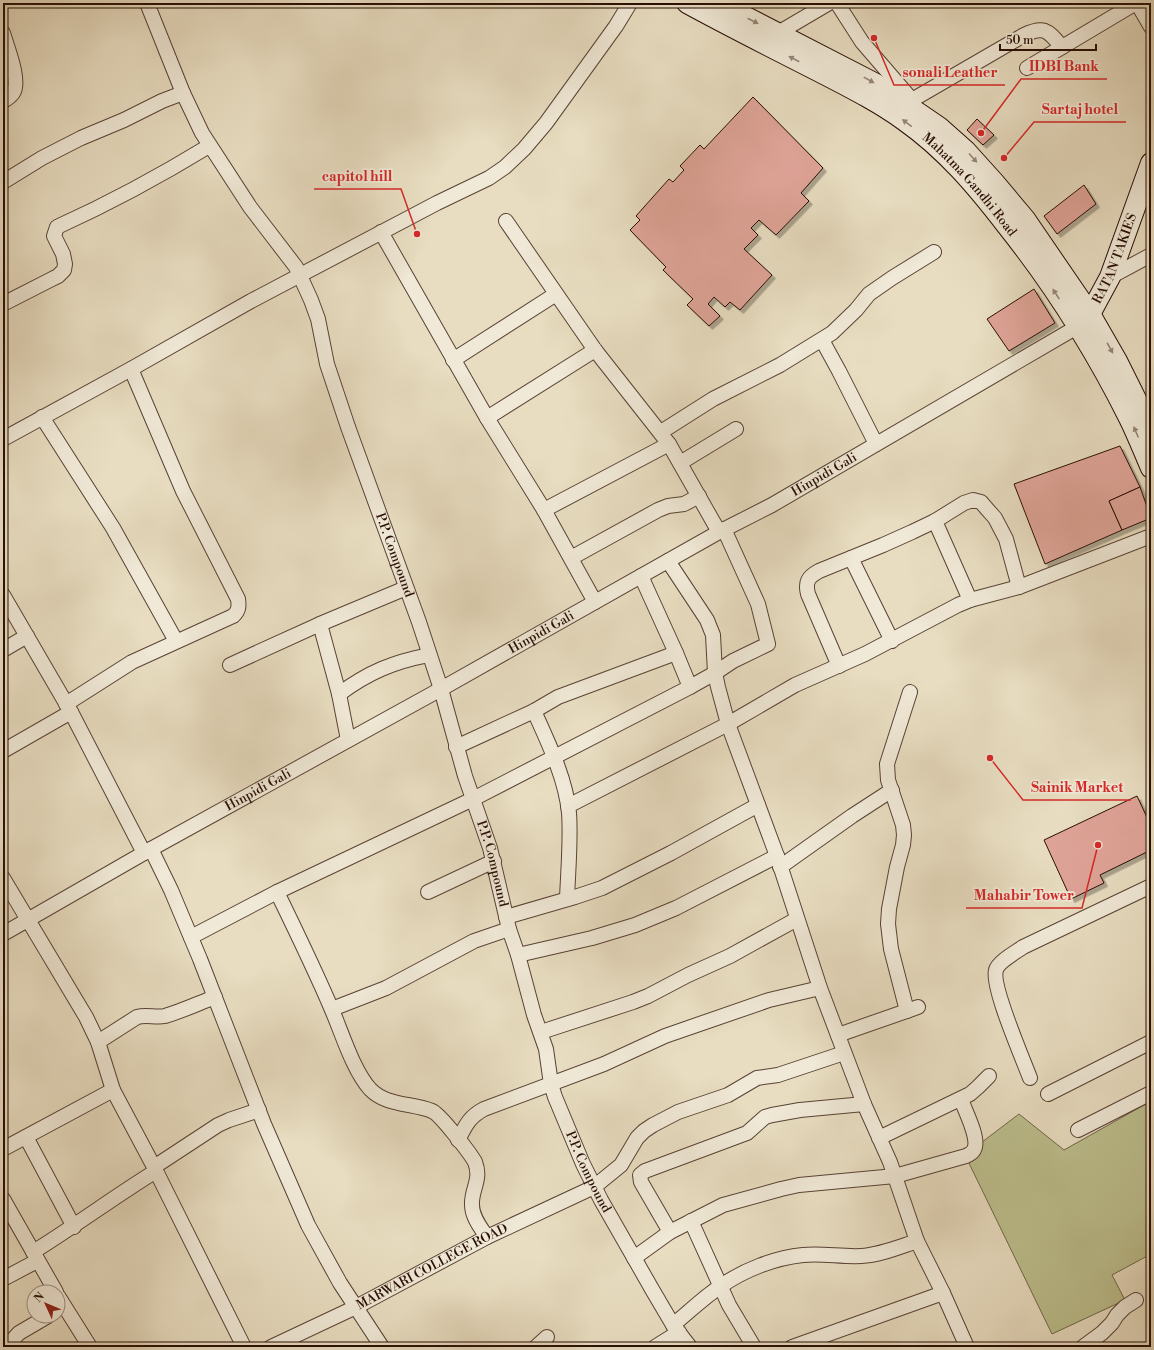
<svg xmlns="http://www.w3.org/2000/svg" width="1154" height="1350" viewBox="0 0 1154 1350" font-family="'Libre Bodoni',serif">
	<style>
		.green { fill: #bdbf8e; stroke: #72664a }
		.building { fill: #dfa498; stroke: #280e05; filter: url(#shadow) }
		.lines { fill: none; stroke-linecap: round; stroke-linejoin: round }
		.street-casing { stroke: #584234; stroke-width: 16 }
		.secondary-casing { stroke: #280e05; stroke-width: 22 }
		.street { stroke: #f0e9d7; stroke-width: 14 }
		.secondary { stroke: #f0e9d7; stroke-width: 20 }
		.oneway { fill: #968678 }
		.labels { text-anchor: middle; dominant-baseline: central; stroke-width: 3.5; stroke-linejoin: round; paint-order: stroke }
		.street-label { font-size: 13px; fill: #280e05; stroke: #f0e9d7 }
		.leader { fill: none; stroke: #d62828; stroke-width: 1.5 }
		.callout-dot { fill: #d62828; stroke: #f0e9d7; stroke-width: 1.5 }
		.callout-label { font-size: 14px; text-anchor: middle; font-weight: bold; fill: #d62828; stroke: #f0e9d7; stroke-width: 3.5; stroke-linejoin: round; paint-order: stroke }
	</style>
	<defs>
		<filter id="shadow"><feDropShadow dx="3.5" dy="3.5" stdDeviation="0" flood-color="#0004"/></filter>
	</defs>
	<rect width="100%" height="100%" fill="#e8ddc1"/>
	<filter id="stains"><feTurbulence type="fractalNoise" baseFrequency=".005" numOctaves="4"/><feColorMatrix values="0 0 0 0 .2 0 0 0 0 .09 0 0 0 0 .02 0 0 0 .5 -.17"/></filter>
	<radialGradient id="worn" r=".72"><stop offset=".6" stop-color="#630" stop-opacity="0"/><stop offset="1" stop-color="#630" stop-opacity=".3"/></radialGradient>
	<polygon class="green" points="1151,1101 1151,1254 1112,1275 1125,1300 1052,1334 965,1155 1019,1114 1064,1150"/>
	<g class="building">
		<polygon points="753,97 823,168 801,193 809,201 776,235 759,220 751,228 758,235 744,249 772,275 740,310 730,302 725,307 714,297 708,304 720,316 709,326 687,305 693,299 663,270 666,267 630,230 640,220 636,216 669,179 673,182 684,170 680,166 700,145 704,149"/>
		<polygon points="977,119 994,135 983,145 967,130"/>
		<polygon points="1084,185 1096,204 1057,234 1044,216"/>
		<polygon points="1034,289 1055,323 1009,351 987,319"/>
		<polygon points="1120,446 1140,487 1109,501 1122,530 1045,564 1014,484"/>
		<polygon points="1140,487 1151,518 1122,530 1109,501"/>
		<polygon points="1137,796 1151,826 1151,850 1100,875 1104,883 1071,899 1044,840"/>
	</g>
	<g class="lines">
		<defs>
			<g id="street">
				<path id="s1" d="M147 3 183 93 202 133 250 207 296 267 311 300 318 319 327 364 348 427 419 622 441 689 465 776 490 848 509 929 518 955 534 1015 546 1049 551 1084 555 1097 583 1164 601 1200 653 1291 673 1325 690 1347"/>
				<polyline points="837,3 862,42 912,100 914,109"/>
				<polyline points="1137,3 1151,27"/>
				<path d="M3 33C7 47 21 81 13 93 10 97 7 99 3 101"/>
				<polyline points="778,33 829,3"/>
				<polyline points="1027,68 1136,3"/>
				<path d="M912 100 1024 35C1045 25 1048 31 1062 47"/>
				<polyline points="3,182 42,158 81,138 124,120 162,101 183,93"/>
				<polyline points="506,221 595,350 669,444 719,532"/>
				<polyline points="381,232 487,418 544,510 595,602"/>
				<polyline points="1110,277 1151,255"/>
				<path d="M3 304 50 280 58 276 64 270 65 264 63 254 54 236 57 227C110 203 160 176 209 146"/>
				<polyline points="822,340 839,371 876,444"/>
				<polyline points="453,360 556,294"/>
				<polyline points="42,417 113,528 176,641"/>
				<polyline points="487,418 595,350"/>
				<polyline points="661,432 713,399 780,365 832,333 856,310 869,294 892,278 934,252"/>
				<polyline points="3,439 131,369 251,301 437,203 489,178 505,167 524,149 546,123 616,26 630,3"/>
				<polyline points="680,463 736,429"/>
				<polyline points="544,510 669,444"/>
				<polyline points="935,521 970,600"/>
				<polyline points="571,558 658,510 668,506 684,504 699,496"/>
				<polyline points="851,558 892,641"/>
				<polyline points="668,561 707,620 713,635 715,673 718,687 728,724 777,856 820,988 864,1104 890,1162 917,1241 943,1293 967,1347"/>
				<polyline points="641,576 676,653 690,687"/>
				<polyline points="3,595 71,712 144,853"/>
				<polyline points="320,624 339,694 348,740"/>
				<polyline points="3,650 27,636"/>
				<polyline points="230,665 320,624 406,588"/>
				<path d="M839 666 808 594C805 582 808 577 819 571L883 545 912 532 935 521 964 503 973 500 981 502 987 509 995 518 1006 539 1019 587"/>
				<path d="M339 694C369 672 393 662 429 655"/>
				<path d="M66 704 132 662 233 616C239 611 239 606 238 599L183 491 131 369"/>
				<path d="M534 711C548 742 566 779 569 813 571 839 568 872 567 899"/>
				<polyline points="456,747 534,711 558,697 676,653"/>
				<polyline points="3,751 71,712"/>
				<polyline points="568,806 728,724 795,685 865,654 958,605 970,600 1019,587 1151,536"/>
				<polyline points="151,849 171,890 200,959 264,1124 308,1225 340,1283 382,1347"/>
				<polyline points="780,867 852,816 892,790"/>
				<polyline points="3,878 86,1017 98,1042 113,1090 154,1167 244,1347"/>
				<path d="M277 892C296 931 315 970 332 1010 342 1033 353 1070 370 1089 386 1106 412 1103 432 1111 440 1114 470 1153 475 1162 482 1180 471 1189 472 1205 472 1217 481 1228 487 1237"/>
				<polyline points="428,892 494,861"/>
				<polyline points="506,917 575,897 602,888 671,853 758,805"/>
				<path id="s2" d="M3 934 151 849 441 689 719 532 772 505 1077 327"/>
				<polyline points="191,937 277,892 473,799 690,687 715,673 733,661 768,644 758,604 724,529"/>
				<polyline points="518,955 592,938 635,925 676,908 777,856"/>
				<polyline points="332,1009 386,988 459,949 474,941 509,929"/>
				<polyline points="907,1011 891,949 888,924 889,909 897,867 903,845 904,835 903,825 888,780 887,764 910,692"/>
				<polyline points="541,1032 633,1002 648,996 688,975 730,956 797,919"/>
				<polyline points="838,1035 918,1007"/>
				<path d="M98 1042 137 1017C147 1014 155 1018 165 1016 182 1011 199 1003 215 997"/>
				<path d="M1030 1078C1023 1059 991 986 996 970 998 962 1016 952 1023 947L1151 886"/>
				<polyline points="1048,1094 1151,1042"/>
				<polyline points="1078,1130 1151,1093"/>
				<polyline points="26,1137 74,1227"/>
				<polyline points="879,1138 970,1094 978,1087 989,1076"/>
				<path d="M458 1140C466 1125 469 1117 484 1109L604 1064 665 1036 769 1000 820 988"/>
				<polyline points="3,1149 113,1090"/>
				<polyline points="154,1167 218,1125 229,1120 259,1110"/>
				<polyline points="3,1199 56,1292"/>
				<polyline points="691,1221 729,1305 754,1347"/>
				<polyline points="670,1232 641,1182 640,1175 645,1171 747,1133 765,1117 772,1115 800,1110 864,1104"/>
				<path d="M33 1252C75 1226 114 1197 156 1171"/>
				<path d="M634 1258 670 1232 723 1205 781 1189 799 1185 895 1176 966 1156C970 1154 974 1152 975 1147 978 1135 965 1111 961 1099"/>
				<polyline points="3,1279 37,1261"/>
				<polyline points="58,1296 90,1347"/>
				<path d="M673 1325C689 1312 704 1297 721 1286 744 1270 774 1258 803 1255 822 1253 841 1257 861 1256 880 1255 899 1247 917 1241"/>
				<polyline points="6,1347 19,1333 48,1316"/>
				<path id="s3" d="M271 1347 356 1307 487 1237 594 1187 621 1165 637 1138 644 1131 653 1125 678 1112 728 1095 757 1078 778 1075 844 1053"/>
				<polyline points="536,1347 547,1337"/>
				<polyline points="655,1347 679,1332"/>
				<polyline points="792,1347 943,1293"/>
				<polyline points="1083,1347 1102,1333 1112,1323 1117,1315 1125,1307 1136,1300"/>
			</g>
			<g id="secondary">
				<path id="s4" d="M687 3C731 27 775 49 820 72 849 87 879 102 905 121 946 150 977 187 1007 226 1054 285 1095 350 1129 418 1137 434 1144 452 1151 468"/>
				<polyline points="719,3 876,84 939,127 966,151 994,182 1025,219 1090,314 1117,361 1151,429"/>
				<path id="s5" d="M1082 323 1090 314 1110 277 1151 163"/>
			</g>
		</defs>
		<use href="#street" class="street-casing"/>
		<use href="#secondary" class="secondary-casing"/>
		<use href="#street" class="street"/>
		<use href="#secondary" class="secondary"/>
	</g>
	<defs><path id="oneway-solid" d="M-6-.8H1V-3.2L6.5 0L1 3.2V.8H-6Z"/></defs>
	<g class="oneway">
		<use href="#oneway-solid" transform="translate(753 21) rotate(27)"/>
		<use href="#oneway-solid" transform="translate(794 59) rotate(-152)"/>
		<use href="#oneway-solid" transform="translate(869 80) rotate(29)"/>
		<use href="#oneway-solid" transform="translate(907 123) rotate(-143)"/>
		<use href="#oneway-solid" transform="translate(973 158) rotate(48)"/>
		<use href="#oneway-solid" transform="translate(1056 294) rotate(-123)"/>
		<use href="#oneway-solid" transform="translate(1110 348) rotate(61)"/>
		<use href="#oneway-solid" transform="translate(1136 432) rotate(-113)"/>
	</g>
	<g class="labels">
		<g class="street-label">
			<text stroke="none"><textPath href="#s4" startOffset="339">Mahatma Gandhi Road</textPath></text>
			<text stroke="none"><textPath href="#s5" startOffset="73">RATAN TAKIES</textPath></text>
			<text stroke="none"><textPath href="#s2" startOffset="941">Hinpidi Gali</textPath></text>
			<text stroke="none"><textPath href="#s1" startOffset="610">P.P. Compound</textPath></text>
			<text stroke="none"><textPath href="#s2" startOffset="617">Hinpidi Gali</textPath></text>
			<text stroke="none"><textPath href="#s2" startOffset="293">Hinpidi Gali</textPath></text>
			<text stroke="none"><textPath href="#s1" startOffset="934">P.P. Compound</textPath></text>
			<text stroke="none"><textPath href="#s1" startOffset="1258">P.P. Compound</textPath></text>
			<text stroke="none"><textPath href="#s3" startOffset="180">MARWARI COLLEGE ROAD</textPath></text>
		</g>
	</g>
	<path class="leader" d="M981 133L1021 79H1107M874 38L894 85H1005M1004 158L1034 122H1126M417 234L401 189H314M990 758L1023 800H1131M1098 845L1082 908H966"/>
	<g class="callout-dot">
		<circle cx="981" cy="133" r="4"/>
		<circle cx="874" cy="38" r="4"/>
		<circle cx="1004" cy="158" r="4"/>
		<circle cx="417" cy="234" r="4"/>
		<circle cx="990" cy="758" r="4"/>
		<circle cx="1098" cy="845" r="4"/>
	</g>
	<g class="callout-label">
		<text x="1064" y="71">IDBI Bank</text>
		<text x="950" y="77">sonali Leather</text>
		<text x="1080" y="114">Sartaj hotel</text>
		<text x="357" y="181">capitol hill</text>
		<text x="1077" y="792">Sainik Market</text>
		<text x="1024" y="900">Mahabir Tower</text>
	</g>
	<rect width="1154" height="1350" fill="none" stroke="#e8ddc1" stroke-width="16"/>
	<rect x="4" y="4" width="1146" height="1342" fill="none" stroke="#280e05" stroke-width="2"/>
	<rect x="8" y="8" width="1138" height="1334" fill="none" stroke="#280e05"/>
	<g transform="translate(46 1304) rotate(314)"><circle r="19" fill="#f0e9d7" stroke="#a09183"/>
	<path d="M0-3L7 15L0 10L-7 15Z" fill="#8f2418"/>
	<text y="-6" font-size="11" font-weight="bold" text-anchor="middle" fill="#280e05">N</text>
	</g>
	<path d="M1000 44v6h96v-6" fill="none" stroke="#280e05" stroke-width="2"/>
	<text x="1006" y="44" font-size="12" fill="#280e05" stroke="#f0e9d7" stroke-width="3" paint-order="stroke">50 m</text>
	<rect width="100%" height="100%" filter="url(#stains)"/>
	<rect width="100%" height="100%" fill="url(#worn)"/>
</svg>
